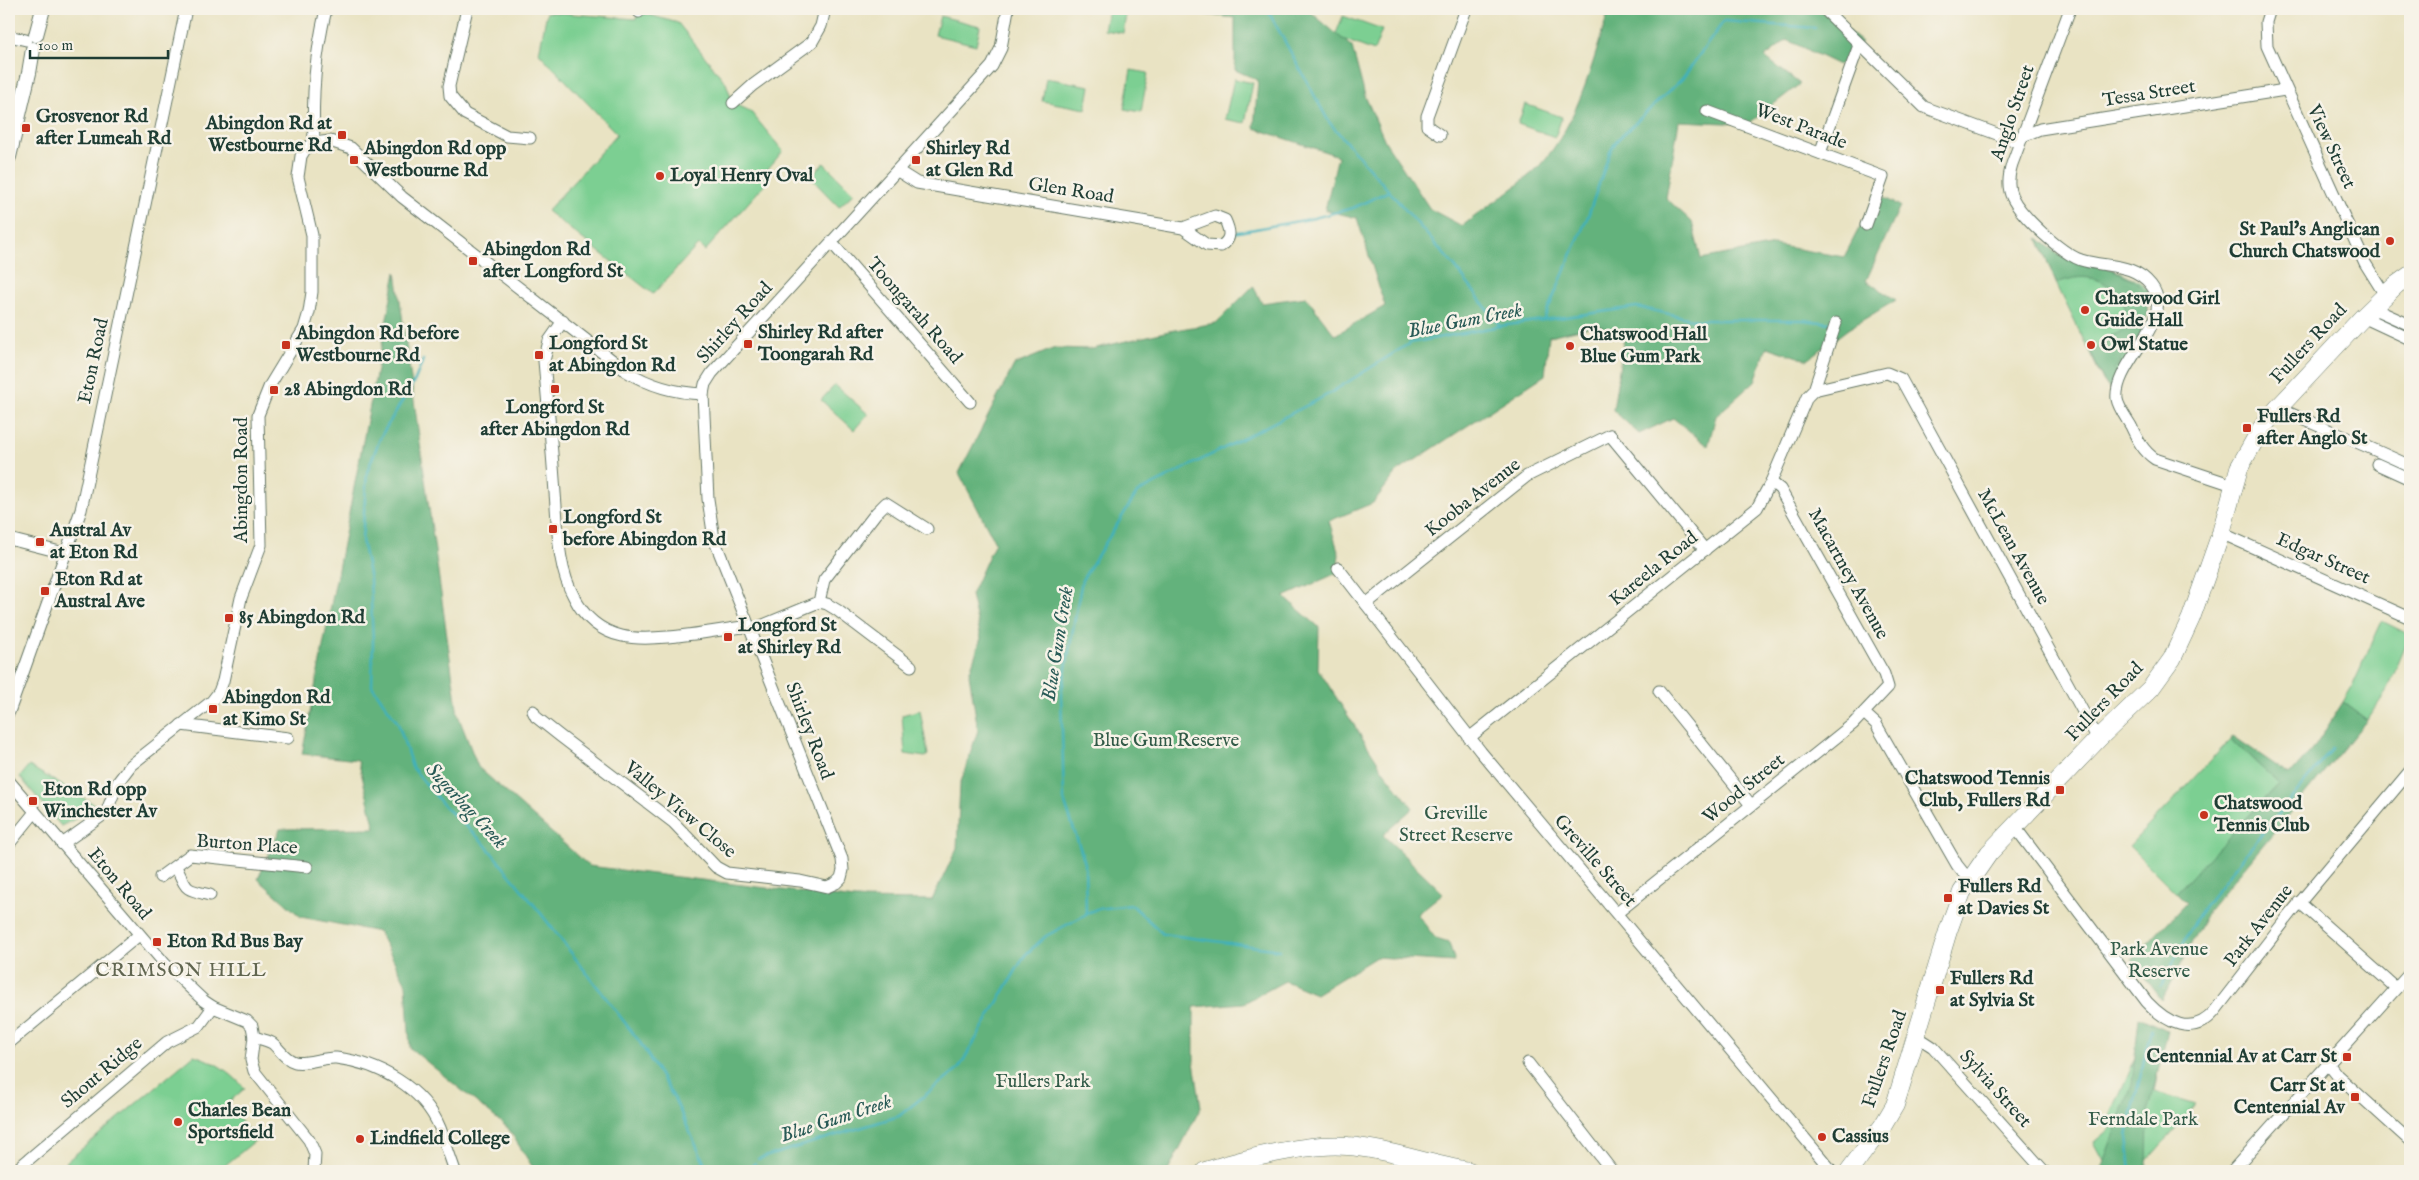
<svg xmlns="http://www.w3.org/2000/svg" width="2419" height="1180" viewBox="0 0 2419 1180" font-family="'IM FELL English',serif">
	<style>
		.green { fill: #7bcf92; stroke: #4d8663 }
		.forest { fill: #64b27c; stroke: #427858 }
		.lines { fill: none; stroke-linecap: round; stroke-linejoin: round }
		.stream { stroke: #41b1bb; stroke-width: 2.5 }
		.minor-casing { stroke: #676; stroke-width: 13 }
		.tertiary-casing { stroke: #676; stroke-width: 16 }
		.primary-casing { stroke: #676; stroke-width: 19 }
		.minor { stroke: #fff; stroke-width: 11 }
		.tertiary { stroke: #fff; stroke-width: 14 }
		.primary { stroke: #fff; stroke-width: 18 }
		.poi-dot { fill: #c8321e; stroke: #f7f3e8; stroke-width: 2 }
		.labels { text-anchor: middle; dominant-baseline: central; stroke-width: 5; stroke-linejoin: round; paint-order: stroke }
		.street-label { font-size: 19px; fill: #1f3d34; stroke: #f7f3e8 }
		.poi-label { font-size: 19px; font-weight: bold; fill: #1f3d34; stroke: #f7f3e8; text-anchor: start }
		.park-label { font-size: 19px; fill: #315a47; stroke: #f7f3e8 }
		.water-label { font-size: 20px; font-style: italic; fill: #285a56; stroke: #f7f3e8 }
		.neighbourhood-label { font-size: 20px; letter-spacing: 1px; fill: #616650; stroke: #f7f3e8 }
	</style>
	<rect width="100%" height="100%" fill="#f7f3e8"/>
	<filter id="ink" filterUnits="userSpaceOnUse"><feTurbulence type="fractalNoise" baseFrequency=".02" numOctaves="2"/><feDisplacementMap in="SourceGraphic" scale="10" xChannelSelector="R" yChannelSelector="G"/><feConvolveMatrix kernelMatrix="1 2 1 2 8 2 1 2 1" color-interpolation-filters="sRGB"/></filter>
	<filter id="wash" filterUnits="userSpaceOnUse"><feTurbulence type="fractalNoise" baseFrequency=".0096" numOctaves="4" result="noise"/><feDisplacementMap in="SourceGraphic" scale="20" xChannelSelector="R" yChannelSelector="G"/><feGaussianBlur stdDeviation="1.12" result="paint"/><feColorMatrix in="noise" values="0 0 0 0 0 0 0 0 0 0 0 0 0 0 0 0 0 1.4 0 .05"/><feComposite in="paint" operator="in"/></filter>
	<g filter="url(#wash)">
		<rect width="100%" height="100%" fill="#e9e3c3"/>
		<g class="green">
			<polygon points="1108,9 1127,9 1123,33 1104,30"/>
			<polygon points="547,12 636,19 639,12 678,23 726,83 733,103 750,111 783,151 766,171 766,183 705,251 698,245 653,294 547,211 617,134 539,53"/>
			<polygon points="940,16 980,26 976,45 935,35"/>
			<polygon points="1343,16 1382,30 1374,51 1335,36"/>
			<polygon points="1131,70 1148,73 1141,112 1124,109"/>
			<polygon points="1046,78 1090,86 1086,109 1042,101"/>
			<polygon points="1234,79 1253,83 1245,123 1225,119"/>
			<polygon points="1525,104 1562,117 1555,137 1518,124"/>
			<polygon points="824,163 854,193 839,207 810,177"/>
			<path d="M2038 238C2045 244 2054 253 2062 257 2096 269 2119 264 2148 289V313L2145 322 2110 390 2103 380 2056 283Z"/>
			<polygon points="835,385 868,414 854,430 821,400"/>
			<polygon points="2382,621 2410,635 2387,691 2367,720 2343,702 2353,685"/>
			<polygon points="920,710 928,755 925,757 905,754 902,715"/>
			<polygon points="2231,739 2279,784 2176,893 2129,846"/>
			<polygon points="29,766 99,807 61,826 20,777"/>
			<polygon points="2149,1026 2165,1031 2154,1092 2196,1105 2138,1171 2108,1168 2094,1142 2114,1125 2110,1116"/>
			<path d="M194 1055C218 1063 227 1070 245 1088L227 1104 256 1140 218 1171H73L66 1162Z"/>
		</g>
		<g class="forest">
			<path d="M1183 9H1307L1352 47 1365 96 1385 141 1430 209 1462 226C1485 208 1510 192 1532 173 1575 134 1593 63 1609 9H1819L1862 42 1839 65 1787 40 1765 57 1800 84 1748 124 1679 121 1666 198 1692 222 1701 259 1774 245 1844 257 1877 194 1900 206 1866 281 1896 300 1848 329 1807 360 1767 347 1755 381 1716 416 1708 446 1673 418 1639 434 1613 410 1624 338 1598 325 1549 336 1545 375 1397 472 1373 503 1329 521 1339 554 1337 573 1284 597 1319 627 1318 669 1383 770 1413 808 1383 835 1443 893 1417 914 1436 939 1449 943 1455 962 1376 957 1316 994 1285 981 1244 1003 1194 1007V1062L1201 1107 1168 1171H535L508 1128 410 1048 406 984 379 932 301 917 258 879 280 829 375 828 358 760 302 754 396 272 458 715 478 767 589 866 855 899 932 900 957 848 960 785 978 730 969 674 981 638 971 595 995 542 959 473 1014 365 1055 348 1092 349 1169 331 1216 323 1253 286 1262 303 1306 297 1335 335 1385 306 1357 218 1325 210 1338 156 1254 128 1258 80 1235 70V18L1183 12Z"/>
			<path d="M2038 238 2060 256 2111 269 2132 279 2146 291 2148 289V313L2140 335 2132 348 2129 347 2114 370 2118 373 2110 390 2103 380 2089 348H2103L2111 336 2130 328C2128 320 2127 308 2122 301 2105 275 2084 273 2056 283Z"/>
			<polygon points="2343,702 2367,720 2208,911 2162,1000 2132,960 2186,903 2176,893 2279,784 2231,739 2233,736 2290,775 2316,745"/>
			<polygon points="2139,1017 2168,1031 2148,1110 2147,1171 2100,1171 2132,1085"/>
		</g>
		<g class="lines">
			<g class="stream">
				<polyline points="1267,9 1329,122 1456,268 1500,326"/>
				<polyline points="1233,233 1310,219 1353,208 1389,191"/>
				<polyline points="1544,319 1588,216 1610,152 1617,140 1682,79 1724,21 1815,28"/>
				<polyline points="423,360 415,380 381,436 367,472 362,540 370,579 373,641 372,686 398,723 412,767 444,806 483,842 539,911 639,1041 674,1098 708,1171"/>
				<polyline points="1086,915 1085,863 1064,800 1061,695 1082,580 1137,493 1327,395 1410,343 1500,326 1637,307 1697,320 1803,320 1831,323"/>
				<polyline points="2160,987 2198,916 2235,867 2333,748"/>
				<polyline points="758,1159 899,1116 959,1068 1025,955 1046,936 1096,909 1132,905 1163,934 1280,950"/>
				<polyline points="746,1171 755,1163"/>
				<polyline points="2131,1171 2127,1136 2151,1029"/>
			</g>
		</g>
	</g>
	<g filter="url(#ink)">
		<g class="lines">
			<defs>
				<g id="minor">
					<polyline points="467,9 449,86 450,96 465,114 507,136 530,138"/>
					<polyline points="1824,9 1924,107 2013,140 2040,129 2285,90"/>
					<path d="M2070 9 2012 164C2009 174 2007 187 2012 197 2021 216 2061 253 2081 260 2106 268 2133 262 2151 285 2178 319 2113 363 2117 399 2118 407 2127 419 2131 426 2137 439 2143 451 2155 459L2233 485"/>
					<polyline points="2270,9 2266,22 2267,46 2365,263 2385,295"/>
					<polyline points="639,12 640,9"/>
					<polyline points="9,36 26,40"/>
					<polyline points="733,103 753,85 812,42 821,26 825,9"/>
					<polyline points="1707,111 1883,177 1866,225"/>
					<polyline points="1440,135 1427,126 1427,116 1466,9"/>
					<path d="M314 143C312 94 315 56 326 9"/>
					<polyline points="1820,153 1859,45"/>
					<path d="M898 171 917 183 1183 228 1207 245 1221 246C1232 239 1230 231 1225 220L1215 216 1183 228"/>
					<polyline points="832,243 970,402"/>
					<polyline points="2372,308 2410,325"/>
					<polyline points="2363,317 2410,339"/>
					<path d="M563 321 549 341 544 361C548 405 552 449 555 493 558 527 557 567 574 597 584 617 600 631 622 636 652 643 711 631 743 627L756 628 819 602 827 604 837 610 911 666"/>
					<polyline points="1814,390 1887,373 1901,379 2098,739"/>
					<path d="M2278 408C2322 428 2366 445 2410 466"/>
					<polyline points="2377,464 2410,479"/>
					<polyline points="2221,533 2410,618"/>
					<polyline points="9,539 64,553"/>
					<polyline points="1338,568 1481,752 1832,1171"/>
					<polyline points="819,602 824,580 876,513 886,503 927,529"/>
					<polyline points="1366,604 1527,476 1610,435 1705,550"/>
					<polyline points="1659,691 1751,805"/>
					<polyline points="533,711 536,717 560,736 673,822 716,867 727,873 800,881 827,887 836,883 841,878 843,870 842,859 714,539 708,499 703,394 705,384 712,373 992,66 1001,48 1008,9"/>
					<polyline points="9,712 81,510 186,9"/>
					<polyline points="1864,713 1876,724 1957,865 1969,880"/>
					<polyline points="181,725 288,738"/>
					<polyline points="1469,738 1757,508 1771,482 1807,397 1814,390 1836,323"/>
					<path d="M9 781 165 964 204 1001 213 1007 247 1021 252 1026 254 1037C260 1039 266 1040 272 1043 280 1049 284 1059 295 1062 305 1065 323 1057 336 1058 378 1063 423 1087 440 1128 445 1142 450 1157 455 1171"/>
					<path d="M2015 827 2147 1002C2167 1023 2192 1037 2214 1012L2291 913 2410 771"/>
					<polyline points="9,844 35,812"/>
					<path d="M62 844 106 813 118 782 131 765 212 701 219 692 223 681 241 598 261 545 258 415 270 385 304 329 309 312 312 292V235L298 177 301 156 306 148 314 143 330 141 351 148 402 197 626 371C650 386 675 393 703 394"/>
					<path d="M176 867C188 891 184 889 210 895"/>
					<polyline points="160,877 190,855 307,867"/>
					<polyline points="2299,902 2396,988"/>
					<polyline points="1617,913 1853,724 1888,687 1884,674 1780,489 1771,482"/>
					<polyline points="1916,1036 1933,1047 2044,1171"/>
					<polyline points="254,1037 251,1060 254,1071 309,1140 315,1154 314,1171"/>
					<polyline points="9,1043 139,935"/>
					<polyline points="1528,1063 1612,1171"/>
					<polyline points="2329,1065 2337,1075 2410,1141"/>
					<polyline points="15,1171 167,1042 199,1026 213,1007"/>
					<polyline points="2232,1171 2410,973"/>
				</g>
				<g id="tertiary">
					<polyline points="36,35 43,9"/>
					<polyline points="9,157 29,73 33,49"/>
				</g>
				<g id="primary">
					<path d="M1205 1171C1245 1159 1307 1142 1348 1146 1389 1149 1428 1165 1469 1171"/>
					<polyline points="1849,1171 1882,1127 1895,1105 1948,931 1962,892 1989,853 2098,739 2151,688 2172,659 2191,618 2221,533 2239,468 2261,429 2278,408 2363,317 2396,285 2410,275"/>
				</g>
			</defs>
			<use href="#minor" class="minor-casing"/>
			<use href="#tertiary" class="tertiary-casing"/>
			<use href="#primary" class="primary-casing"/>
			<use href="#minor" class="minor"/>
			<use href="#tertiary" class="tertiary"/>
			<use href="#primary" class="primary"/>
		</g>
	</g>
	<g class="poi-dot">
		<rect x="21" y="123" width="10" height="10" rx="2.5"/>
		<rect x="337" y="130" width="10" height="10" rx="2.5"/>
		<rect x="349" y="155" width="10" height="10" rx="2.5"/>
		<rect x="911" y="155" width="10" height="10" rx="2.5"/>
		<circle cx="660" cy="176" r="5"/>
		<circle cx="2390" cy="241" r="5"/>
		<rect x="468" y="256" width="10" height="10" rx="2.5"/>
		<circle cx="2085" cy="310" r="5"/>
		<rect x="743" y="339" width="10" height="10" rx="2.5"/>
		<rect x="281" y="340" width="10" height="10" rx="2.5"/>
		<circle cx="2091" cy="345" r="5"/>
		<circle cx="1570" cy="346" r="5"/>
		<rect x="534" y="350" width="10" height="10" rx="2.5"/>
		<rect x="550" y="384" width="10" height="10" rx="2.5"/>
		<rect x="269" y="385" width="10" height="10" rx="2.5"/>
		<rect x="2242" y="423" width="10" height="10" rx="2.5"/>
		<rect x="548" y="524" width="10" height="10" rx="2.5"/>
		<rect x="35" y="537" width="10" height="10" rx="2.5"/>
		<rect x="40" y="586" width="10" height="10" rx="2.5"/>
		<rect x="224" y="613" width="10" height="10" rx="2.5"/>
		<rect x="723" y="632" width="10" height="10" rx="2.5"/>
		<rect x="208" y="704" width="10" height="10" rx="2.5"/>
		<rect x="2055" y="785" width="10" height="10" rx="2.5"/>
		<rect x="28" y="796" width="10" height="10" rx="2.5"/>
		<circle cx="2204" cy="815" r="5"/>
		<rect x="1943" y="893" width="10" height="10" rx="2.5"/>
		<rect x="152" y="937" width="10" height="10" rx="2.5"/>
		<rect x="1935" y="985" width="10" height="10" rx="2.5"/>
		<rect x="2342" y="1052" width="10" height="10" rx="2.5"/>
		<rect x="2350" y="1092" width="10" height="10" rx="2.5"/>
		<circle cx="178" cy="1122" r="5"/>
		<circle cx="1822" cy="1137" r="5"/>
		<circle cx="360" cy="1139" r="5"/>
	</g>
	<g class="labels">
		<g class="street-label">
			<text transform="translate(2149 94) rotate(-9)">Tessa Street</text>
			<text transform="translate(2013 113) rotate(-71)">Anglo Street</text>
			<text transform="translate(1801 127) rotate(21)">West Parade</text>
			<text transform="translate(2331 147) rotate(65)">View Street</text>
			<text transform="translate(1071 191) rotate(9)">Glen Road</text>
			<text transform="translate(914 311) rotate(49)">Toongarah Road</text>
			<text transform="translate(735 323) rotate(-48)">Shirley Road</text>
			<text transform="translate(2309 344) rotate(-47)">Fullers Road</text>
			<text transform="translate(94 361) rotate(-78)">Eton Road</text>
			<text transform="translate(242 480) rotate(-90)">Abingdon Road</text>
			<text transform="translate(1473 498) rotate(-38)">Kooba Avenue</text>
			<text transform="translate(2013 547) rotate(61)">McLean Avenue</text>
			<text transform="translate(2323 559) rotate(24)">Edgar Street</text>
			<text transform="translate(1654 569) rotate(-39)">Kareela Road</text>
			<text transform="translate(1848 574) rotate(61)">Macartney Avenue</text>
			<text transform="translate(2105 702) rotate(-46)">Fullers Road</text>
			<text transform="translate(809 731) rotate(69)">Shirley Road</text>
			<text transform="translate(1744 789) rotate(-39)">Wood Street</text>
			<text transform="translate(680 810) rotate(40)">Valley View Close</text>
			<text transform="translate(247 845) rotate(4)">Burton Place</text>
			<text transform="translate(1595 861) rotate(49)">Greville Street</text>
			<text transform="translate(119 884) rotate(50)">Eton Road</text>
			<text transform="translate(2259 926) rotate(-52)">Park Avenue</text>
			<text transform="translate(1885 1059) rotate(-71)">Fullers Road</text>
			<text transform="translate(102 1073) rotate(-40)">Shout Ridge</text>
			<text transform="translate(1995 1089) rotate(48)">Sylvia Street</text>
		</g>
		<g class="poi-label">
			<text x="36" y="117">Grosvenor Rd<tspan x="36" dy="22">after Lumeah Rd</tspan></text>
			<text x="332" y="124" text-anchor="end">Abingdon Rd at<tspan x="332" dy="22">Westbourne Rd</tspan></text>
			<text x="364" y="149">Abingdon Rd opp<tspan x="364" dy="22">Westbourne Rd</tspan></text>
			<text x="926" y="149">Shirley Rd<tspan x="926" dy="22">at Glen Rd</tspan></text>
			<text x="670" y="176">Loyal Henry Oval</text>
			<text x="2380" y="230" text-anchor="end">St Paul's Anglican<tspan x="2380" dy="22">Church Chatswood</tspan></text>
			<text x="483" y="250">Abingdon Rd<tspan x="483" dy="22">after Longford St</tspan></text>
			<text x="2095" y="299">Chatswood Girl<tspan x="2095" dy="22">Guide Hall</tspan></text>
			<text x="758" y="333">Shirley Rd after<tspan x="758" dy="22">Toongarah Rd</tspan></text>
			<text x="296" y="334">Abingdon Rd before<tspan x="296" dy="22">Westbourne Rd</tspan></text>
			<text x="1580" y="335">Chatswood Hall<tspan x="1580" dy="22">Blue Gum Park</tspan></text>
			<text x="549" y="344">Longford St<tspan x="549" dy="22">at Abingdon Rd</tspan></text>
			<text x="2101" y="345">Owl Statue</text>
			<text x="284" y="390">28 Abingdon Rd</text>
			<text x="555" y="408" text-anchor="middle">Longford St<tspan x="555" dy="22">after Abingdon Rd</tspan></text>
			<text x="2257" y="417">Fullers Rd<tspan x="2257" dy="22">after Anglo St</tspan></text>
			<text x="563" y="518">Longford St<tspan x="563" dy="22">before Abingdon Rd</tspan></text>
			<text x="50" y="531">Austral Av<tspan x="50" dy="22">at Eton Rd</tspan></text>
			<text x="55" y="580">Eton Rd at<tspan x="55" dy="22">Austral Ave</tspan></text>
			<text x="239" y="618">85 Abingdon Rd</text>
			<text x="738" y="626">Longford St<tspan x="738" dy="22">at Shirley Rd</tspan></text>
			<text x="223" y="698">Abingdon Rd<tspan x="223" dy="22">at Kimo St</tspan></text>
			<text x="2050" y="779" text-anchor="end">Chatswood Tennis<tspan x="2050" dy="22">Club, Fullers Rd</tspan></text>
			<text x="43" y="790">Eton Rd opp<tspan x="43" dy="22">Winchester Av</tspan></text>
			<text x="2214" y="804">Chatswood<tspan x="2214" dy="22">Tennis Club</tspan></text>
			<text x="1958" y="887">Fullers Rd<tspan x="1958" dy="22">at Davies St</tspan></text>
			<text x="167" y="942">Eton Rd Bus Bay</text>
			<text x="1950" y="979">Fullers Rd<tspan x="1950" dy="22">at Sylvia St</tspan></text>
			<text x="2337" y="1057" text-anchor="end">Centennial Av at Carr St</text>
			<text x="2345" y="1086" text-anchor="end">Carr St at<tspan x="2345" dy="22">Centennial Av</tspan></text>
			<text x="188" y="1111">Charles Bean<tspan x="188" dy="22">Sportsfield</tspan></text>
			<text x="1832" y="1137">Cassius</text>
			<text x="370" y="1139">Lindfield College</text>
		</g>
		<g class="park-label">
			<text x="1166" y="741">Blue Gum Reserve</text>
			<text x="1456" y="814">Greville<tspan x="1456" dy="22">Street Reserve</tspan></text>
			<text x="2159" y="950">Park Avenue<tspan x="2159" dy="22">Reserve</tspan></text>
			<text x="1043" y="1082">Fullers Park</text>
			<text x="2143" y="1120">Ferndale Park</text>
		</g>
		<g class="water-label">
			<text transform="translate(1465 321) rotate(-11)">Blue Gum Creek</text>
			<text transform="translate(1058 644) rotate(-81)">Blue Gum Creek</text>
			<text transform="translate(466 806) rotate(47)">Sugarbag Creek</text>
			<text transform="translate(836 1119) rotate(-18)">Blue Gum Creek</text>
		</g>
		<g class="neighbourhood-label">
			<text x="181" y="970">CRIMSON HILL</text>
		</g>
	</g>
	<rect width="2419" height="1180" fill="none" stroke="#f7f3e8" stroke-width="30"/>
	<path d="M30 50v8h138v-8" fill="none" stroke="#1f3d34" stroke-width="2.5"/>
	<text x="38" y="50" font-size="15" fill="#1f3d34" stroke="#f7f3e8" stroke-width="4" paint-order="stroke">100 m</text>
</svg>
